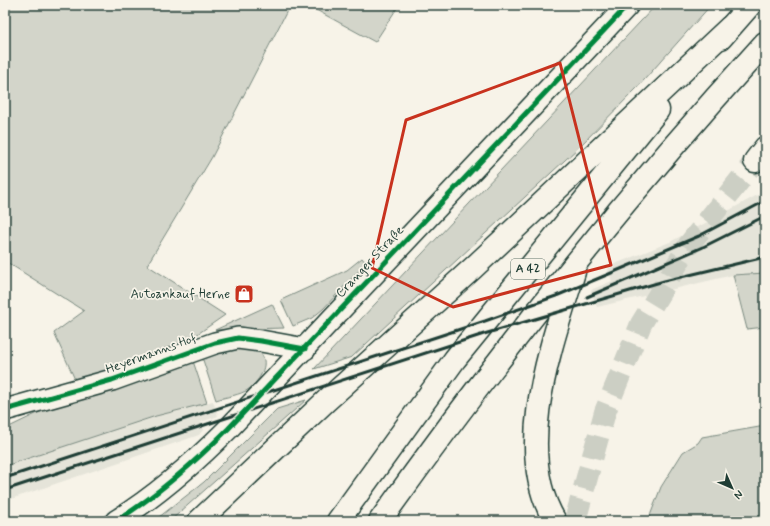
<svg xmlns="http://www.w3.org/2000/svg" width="770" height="526" viewBox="0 0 770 526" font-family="Mynerve,sans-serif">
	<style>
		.built { fill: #e5e4d9 }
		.green { fill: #d3d5ca; stroke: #79897f }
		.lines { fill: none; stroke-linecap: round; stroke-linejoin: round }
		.highway-tunnel { stroke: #cccfc4; stroke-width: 22; stroke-dasharray: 22 11; stroke-linecap: butt }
		.minor-casing { stroke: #1f3d34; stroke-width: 24 }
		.highway-casing { stroke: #1f3d34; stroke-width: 25 }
		.minor { stroke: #f7f3e8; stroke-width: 21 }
		.highway { stroke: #f7f3e8; stroke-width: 22 }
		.rail { stroke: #1f3d34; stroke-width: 3 }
		.cycleway-casing { stroke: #f7f3e8; stroke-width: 8 }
		.cycleway { stroke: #00873e; stroke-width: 5 }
		.marked { fill: none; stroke: #c8321e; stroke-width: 3; stroke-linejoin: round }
		.labels { text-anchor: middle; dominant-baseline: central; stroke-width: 3.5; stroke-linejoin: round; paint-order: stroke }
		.shield { fill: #f7f3e8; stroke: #60746a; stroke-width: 1 }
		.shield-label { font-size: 12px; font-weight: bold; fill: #1f3d34 }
		.street-label { font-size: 13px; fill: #1f3d34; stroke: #f7f3e8 }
		.poi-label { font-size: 13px; fill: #1f3d34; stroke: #f7f3e8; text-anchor: end }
	</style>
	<rect width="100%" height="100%" fill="#f7f3e8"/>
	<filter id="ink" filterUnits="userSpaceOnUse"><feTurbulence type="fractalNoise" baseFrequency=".025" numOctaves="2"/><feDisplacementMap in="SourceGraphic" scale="8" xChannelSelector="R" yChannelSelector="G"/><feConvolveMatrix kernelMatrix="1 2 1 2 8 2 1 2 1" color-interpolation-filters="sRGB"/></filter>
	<g filter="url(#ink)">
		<g class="built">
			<polygon points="765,191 765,273 733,275 597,307 591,291 593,289 612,281 608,270 610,266 670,242"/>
			<polygon points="213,401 218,416 201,422 203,430 199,435 5,501 5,466 156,416"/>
		</g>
		<g class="green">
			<polygon points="5,5 290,5 212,157 147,265 225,315 186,342 187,343 77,384 54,333 84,311 5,261"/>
			<polygon points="307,5 399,5 375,42"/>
			<polygon points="656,5 711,5 636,89 578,148 352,357 314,369"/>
			<polygon points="362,258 366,263 323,309 312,318 293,326 281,300 347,270"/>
			<polygon points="765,273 765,327 747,329 733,275"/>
			<polygon points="272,304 284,328 215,330"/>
			<path d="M239 345C245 347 253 347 257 350 273 361 259 381 249 389 241 395 225 397 216 400L202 357Z"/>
			<polygon points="193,361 207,403 156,416 5,466 5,429 46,409"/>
			<polygon points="306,400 170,521 154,521 204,482 277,409"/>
			<polygon points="765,426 765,521 648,521 661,487 683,452 698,443 702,437"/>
		</g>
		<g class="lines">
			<polyline class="highway-tunnel" points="575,521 605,412 641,324 690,243 755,161"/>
			<defs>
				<g id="minor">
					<polyline points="5,410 112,380 215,343 238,338 261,341 305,349"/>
					<path d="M116 521C158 495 193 464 228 429L628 5"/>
				</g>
				<g id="highway">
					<polyline points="721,38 750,5"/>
					<polyline points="755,161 765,148"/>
					<polyline points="199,521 327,400 473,268 730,27"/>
					<polyline points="338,521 455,359 658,110"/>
					<path d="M380 521C499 354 627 194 765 43"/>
					<path d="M555 521C512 451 552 344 574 272"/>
				</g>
			</defs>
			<use href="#minor" class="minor-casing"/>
			<use href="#highway" class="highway-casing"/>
			<use href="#minor" class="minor"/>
			<use href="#highway" class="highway"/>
			<g class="rail">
				<polyline points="587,297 703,247 765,216"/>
				<polyline points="5,478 485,321 556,296 609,274 699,236 765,201"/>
				<polyline points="5,490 484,334 664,281 765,257"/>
			</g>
			<defs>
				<g id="cycleway">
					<polyline points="5,410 112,380 215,343 238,338 261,341 305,349"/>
					<path d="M116 521C158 495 193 464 228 429L628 5"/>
				</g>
			</defs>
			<use href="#cycleway" class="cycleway-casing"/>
			<use href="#cycleway" class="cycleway"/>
		</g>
	</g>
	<path class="marked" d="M560 63 611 265 453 307 372 268 406 120Z"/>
	<defs>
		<symbol id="shop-square" viewBox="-11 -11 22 22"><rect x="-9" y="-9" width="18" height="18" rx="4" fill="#c8321e" stroke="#f7f3e8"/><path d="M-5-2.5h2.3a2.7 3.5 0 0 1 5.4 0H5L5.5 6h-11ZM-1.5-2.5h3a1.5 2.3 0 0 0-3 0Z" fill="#fff"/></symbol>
	</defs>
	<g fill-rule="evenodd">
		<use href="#shop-square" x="233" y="283" width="22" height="22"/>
	</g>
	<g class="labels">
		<rect class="shield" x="511" y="259" width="34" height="20" rx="3"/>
		<g class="shield-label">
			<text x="528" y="269">A 42</text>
		</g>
		<g class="street-label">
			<text transform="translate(370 262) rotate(-47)">Cranger Straße</text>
			<text transform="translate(151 354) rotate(-20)">Heyermanns Hof</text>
		</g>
		<g class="poi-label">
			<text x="230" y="294">Autoankauf Herne</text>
		</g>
	</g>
	<rect width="770" height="526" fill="none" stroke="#f7f3e8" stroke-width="20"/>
	<rect x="10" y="10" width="750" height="506" fill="none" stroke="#1f3d34" stroke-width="1.5" filter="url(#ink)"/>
	<g transform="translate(732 488) rotate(135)" stroke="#f7f3e8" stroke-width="3" paint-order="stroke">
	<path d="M0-3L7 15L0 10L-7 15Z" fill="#1f3d34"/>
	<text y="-6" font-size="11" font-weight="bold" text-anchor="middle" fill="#1f3d34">N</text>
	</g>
</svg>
